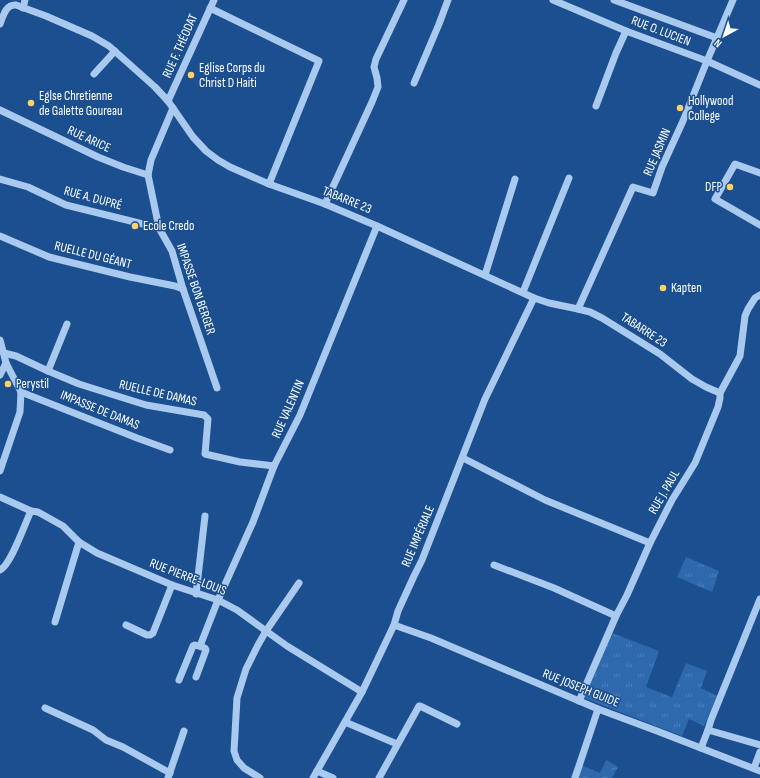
<svg xmlns="http://www.w3.org/2000/svg" width="760" height="778" viewBox="0 0 760 778" font-family="'Sofia Sans Condensed',sans-serif">
	<style>
		.grass { fill: url(#grass-tufts) }
		.forest { fill: url(#forest-crowns) }
		.lines { fill: none; stroke-linecap: round; stroke-linejoin: round }
		.minor { stroke: #a9c9ee; stroke-width: 7 }
		.poi-dot { fill: #ffd166; stroke: #1b4f8f; stroke-width: 1.5 }
		.labels { text-anchor: middle; dominant-baseline: central; stroke-width: 3; stroke-linejoin: round; paint-order: stroke }
		.street-label { font-size: 13px; fill: #fff; stroke: #1b4f8f }
		.poi-label { font-size: 13px; fill: #fff; stroke: #1b4f8f; text-anchor: start }
	</style>
	<defs>
		<pattern id="grass-tufts" width="24" height="20" patternUnits="userSpaceOnUse"><rect width="24" height="20" fill="#2e69ad"/><path d="M3 7l-1-3M5 7V3M7 7l1-3M15 17l-1-3M17 17v-4M19 17l1-3" fill="none" stroke="#4d80b9"/></pattern>
		<pattern id="forest-crowns" width="20" height="18" patternUnits="userSpaceOnUse"><rect width="20" height="18" fill="#2e69ad"/><path d="M2 6a3 3 0 1 1 6 0M12 15a3 3 0 1 1 6 0" fill="none" stroke="#4d80b9"/></pattern>
	</defs>
	<rect width="100%" height="100%" fill="#1b4f8f"/>
	<g class="grass">
		<polygon points="686,557 719,571 712,592 677,577"/>
		<polygon points="612,633 659,651 646,687 669,696 672,697 686,663 707,671 701,688 717,696 704,726 689,719 682,736 584,698"/>
	</g>
	<polygon class="forest" points="606,760 618,767 612,778 570,778 576,763 600,773"/>
	<g class="lines">
		<g class="minor">
			<polyline points="553,0 626,31 707,61 760,85"/>
			<polyline points="614,0 717,38"/>
			<polyline points="23,8 25,0"/>
			<polyline points="210,8 319,61 269,184"/>
			<path d="M0 24C3 16 6 4 16 5L46 16 92 36 109 46 155 87 168 101 193 137 206 151 218 160 230 167 269 184 325 204 377 226 534 298 549 303 578 309 590 312 602 318 660 354 692 379 706 387 720 393"/>
			<polyline points="94,74 115,51"/>
			<polyline points="414,83 439,24 448,0"/>
			<polyline points="168,101 214,0"/>
			<polyline points="596,106 616,53 626,31"/>
			<polyline points="173,108 151,160 148,175 159,228 172,251 183,289 217,388"/>
			<polyline points="0,110 98,157 123,167 148,175"/>
			<polyline points="0,179 28,187 66,205 159,228"/>
			<polyline points="325,204 372,102 378,87 377,78 374,67 376,59 404,0"/>
			<polyline points="760,225 715,199 735,164 760,173"/>
			<polyline points="0,236 49,257 130,277 175,286 183,289"/>
			<polyline points="485,275 515,179"/>
			<polyline points="523,292 569,178"/>
			<polyline points="578,309 633,187 653,193 662,167 683,121 707,61 733,0"/>
			<polyline points="0,340 6,363 21,392 20,412 0,471"/>
			<polyline points="4,353 16,356 48,371 79,384 114,395 146,405 204,415 208,419 205,454 240,462 274,466"/>
			<polyline points="48,371 67,324"/>
			<polyline points="0,375 6,363"/>
			<polyline points="21,392 137,438 170,450"/>
			<polyline points="463,458 545,500 650,543"/>
			<polyline points="0,497 31,511 38,512 63,526 79,542 97,553 172,585 218,600 237,610 287,646 362,692"/>
			<polyline points="494,565 554,588 616,616"/>
			<path d="M0 570C11 565 25 523 31 511"/>
			<polyline points="196,594 205,516"/>
			<polyline points="760,599 711,720 708,730 760,745"/>
			<polyline points="55,622 79,542"/>
			<polyline points="126,625 147,635 150,635 153,633 172,585"/>
			<polyline points="394,625 431,638 598,709 657,731 760,771"/>
			<polyline points="200,646 218,600 253,522 274,466 300,415 377,226"/>
			<polyline points="179,680 193,646 195,645 205,648 206,650 196,677"/>
			<polyline points="579,701 616,616 627,595 650,543 672,500 695,463 718,407 720,398 720,393 740,356 745,316 748,309 755,298 760,295"/>
			<polyline points="45,708 93,730 106,740 123,747 170,773"/>
			<polyline points="345,722 397,744"/>
			<polyline points="701,748 708,730"/>
			<polyline points="754,768 760,752"/>
			<polyline points="317,771 333,778"/>
			<polyline points="168,778 184,731"/>
			<polyline points="260,778 244,768 237,760 234,751 237,698 246,669 258,645 266,631 299,583"/>
			<polyline points="313,778 362,692 394,625 398,611 414,576 422,560 485,399 534,298"/>
			<polyline points="379,778 419,706 420,706 457,724"/>
			<polyline points="575,778 598,709"/>
		</g>
	</g>
	<g class="poi-dot">
		<circle cx="191" cy="75" r="4"/>
		<circle cx="31" cy="103" r="4"/>
		<circle cx="680" cy="108" r="4"/>
		<circle cx="730" cy="187" r="4"/>
		<circle cx="135" cy="226" r="4"/>
		<circle cx="663" cy="288" r="4"/>
		<circle cx="8" cy="384" r="4"/>
	</g>
	<g class="labels">
		<g class="street-label">
			<text transform="translate(661 31) rotate(21)">RUE O. LUCIEN</text>
			<text transform="translate(180 46) rotate(-66)">RUE F. THÉODAT</text>
			<text transform="translate(89 139) rotate(25)">RUE ARICE</text>
			<text transform="translate(657 152) rotate(-67)">RUE JASMIN</text>
			<text transform="translate(93 198) rotate(15)">RUE A. DUPRÉ</text>
			<text transform="translate(347 200) rotate(22)">TABARRE 23</text>
			<text transform="translate(93 255) rotate(14)">RUELLE DU GÉANT</text>
			<text transform="translate(196 289) rotate(71)">IMPASSE BON BERGER</text>
			<text transform="translate(644 330) rotate(33)">TABARRE 23</text>
			<text transform="translate(158 393) rotate(13)">RUELLE DE DAMAS</text>
			<text transform="translate(288 409) rotate(-66)">RUE VALENTIN</text>
			<text transform="translate(100 410) rotate(22)">IMPASSE DE DAMAS</text>
			<text transform="translate(664 492) rotate(-60)">RUE J. PAUL</text>
			<text transform="translate(418 536) rotate(-67)">RUE IMPÉRIALE</text>
			<text transform="translate(188 577) rotate(21)">RUE PIERRE-LOUIS</text>
			<text transform="translate(581 688) rotate(22)">RUE JOSEPH GUIDE</text>
		</g>
		<g class="poi-label">
			<text x="199" y="68">Eglise Corps du<tspan x="199" dy="15">Christ D Haiti</tspan></text>
			<text x="39" y="96">Eglse Chretienne<tspan x="39" dy="15">de Galette Goureau</tspan></text>
			<text x="688" y="101">Hollywood<tspan x="688" dy="15">College</tspan></text>
			<text x="722" y="187" text-anchor="end">DFP</text>
			<text x="143" y="226">Ecole Credo</text>
			<text x="671" y="288">Kapten</text>
			<text x="16" y="384">Perystil</text>
		</g>
	</g>
	<g transform="translate(724 36) rotate(220)" stroke="#1b4f8f" stroke-width="3" paint-order="stroke">
	<path d="M0-3L7 15L0 10L-7 15Z" fill="#ffffff"/>
	<text y="-6" font-size="11" font-weight="bold" text-anchor="middle" fill="#ffffff">N</text>
	</g>
</svg>
